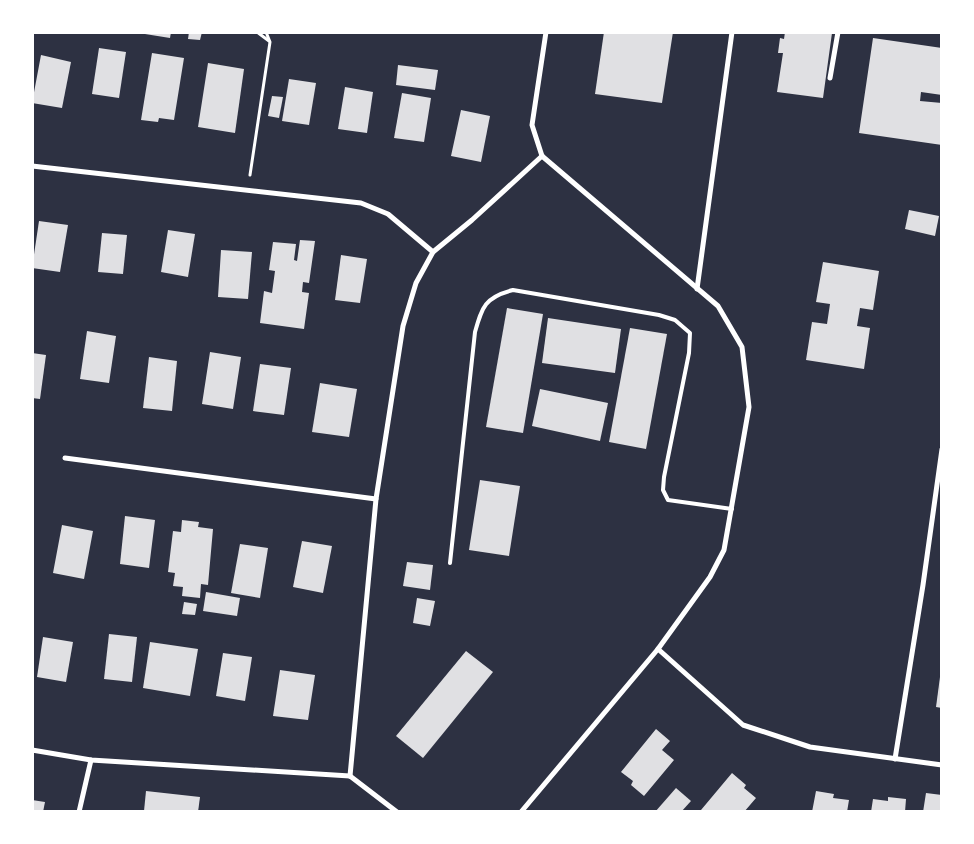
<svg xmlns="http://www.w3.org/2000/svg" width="974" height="844" viewBox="0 0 974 844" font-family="'PT Sans Narrow',sans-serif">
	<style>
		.building { fill: #e0e0e3 }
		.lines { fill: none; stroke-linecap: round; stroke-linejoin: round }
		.path { stroke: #fff; stroke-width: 3 }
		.service { stroke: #fff; stroke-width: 4 }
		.minor { stroke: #fff; stroke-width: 5 }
	</style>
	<rect width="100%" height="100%" fill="#2d3142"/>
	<g class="building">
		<polygon points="145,32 171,32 170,38 145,34"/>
		<polygon points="189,32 202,32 200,40 188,39"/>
		<polygon points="604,32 673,32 662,103 595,94"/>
		<polygon points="785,32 832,33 823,98 777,92 783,53 778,53 780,38 784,39"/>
		<polygon points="873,38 942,48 942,95 921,92 920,101 942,103 942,145 859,133"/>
		<polygon points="99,48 126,52 119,98 92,94"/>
		<polygon points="152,53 184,58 174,120 159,118 158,122 141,120"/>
		<polygon points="41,55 71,62 62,108 32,103"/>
		<polygon points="208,63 244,69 235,133 198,127"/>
		<polygon points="398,65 438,70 435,90 396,85"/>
		<polygon points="289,79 316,83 309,125 282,121"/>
		<polygon points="345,87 373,92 367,133 338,129"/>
		<polygon points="402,93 431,98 424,142 394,138"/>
		<polygon points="272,96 283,97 279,118 268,116"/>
		<polygon points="461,110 490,116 481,162 451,156"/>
		<polygon points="909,210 939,216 935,236 905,229"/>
		<polygon points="39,221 68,225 60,272 32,268"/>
		<polygon points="168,230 195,234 188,277 161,272"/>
		<polygon points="102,233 127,235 123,274 98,272"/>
		<polygon points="300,240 315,241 309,283 303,282 302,292 309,293 304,329 260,323 264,291 272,293 275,271 269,270 273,242 296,244 294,260 297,261"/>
		<polygon points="221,250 252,252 248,299 218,297"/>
		<polygon points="341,255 367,259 360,303 335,300"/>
		<polygon points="823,262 879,271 873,310 860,308 857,326 870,328 864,369 806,360 812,322 827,324 830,304 816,302"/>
		<polygon points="507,308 543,314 523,433 486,427"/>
		<polygon points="548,318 621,329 615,373 542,363"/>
		<polygon points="630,328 667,334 646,449 609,442"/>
		<polygon points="87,331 116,336 109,383 80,379"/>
		<polygon points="210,352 241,357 233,409 202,404"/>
		<polygon points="32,353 46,355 40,399 32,398"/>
		<polygon points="149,357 177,361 172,411 143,408"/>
		<polygon points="260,364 291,368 284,415 253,411"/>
		<polygon points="320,383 357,389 349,437 312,432"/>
		<polygon points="540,389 608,403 600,441 532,426"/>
		<polygon points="480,480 520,486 509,556 469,550"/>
		<polygon points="125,516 155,520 149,568 120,564"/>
		<polygon points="182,520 199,522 198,527 213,529 208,585 201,584 200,598 182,596 183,587 173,586 175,573 168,572 173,531 181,532"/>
		<polygon points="62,525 93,531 84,579 53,573"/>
		<polygon points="302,541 332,546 323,593 293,587"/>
		<polygon points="240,544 268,548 260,598 231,593"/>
		<polygon points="407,562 433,565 430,590 403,586"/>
		<polygon points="206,592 240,598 237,616 203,611"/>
		<polygon points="417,598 435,601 430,626 413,623"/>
		<polygon points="184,602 197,604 195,615 182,614"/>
		<polygon points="109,634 137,637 132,682 104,679"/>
		<polygon points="43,637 73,642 66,682 37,677"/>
		<polygon points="150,642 198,649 190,696 143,688"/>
		<polygon points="466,651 493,672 423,758 396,736"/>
		<polygon points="223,653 252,657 245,701 216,696"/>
		<polygon points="280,670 315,675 308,720 273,716"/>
		<polygon points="940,677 942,677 942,708 936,707"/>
		<polygon points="656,729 670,741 662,750 674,760 644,796 631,785 633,781 621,772"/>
		<polygon points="732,773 746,785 744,788 756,798 744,812 704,812 701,810"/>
		<polygon points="676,788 691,801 681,812 655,812"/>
		<polygon points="146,791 200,797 198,812 144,811"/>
		<polygon points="816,791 834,794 833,798 849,800 847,812 812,812"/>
		<polygon points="926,793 942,795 941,812 923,812"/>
		<polygon points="888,797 906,799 905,812 871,812 873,799 888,801"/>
		<polygon points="32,800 45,802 43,812 32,812"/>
	</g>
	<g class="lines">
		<g class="path">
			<polyline points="257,32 269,41"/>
			<polyline points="250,175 270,42 266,32"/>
		</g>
		<path class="service" d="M450 563 475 332C482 307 485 297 513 290L659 315 675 320 690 333 689 353 664 477 663 490 668 500 732 509"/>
		<g class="minor">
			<polyline points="830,78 838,32"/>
			<polyline points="542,156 532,125 546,32"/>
			<polyline points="32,166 361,203 388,214 433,252"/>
			<polyline points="697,289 732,32"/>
			<polyline points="65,458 376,499"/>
			<polyline points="658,649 743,725 810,747 942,765"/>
			<polyline points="32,750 91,760 350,776"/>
			<polyline points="895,759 923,585 942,449"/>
			<polyline points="350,776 376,499 403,326 416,283 433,252 472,220 542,156"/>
			<polyline points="350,776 397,812"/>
			<polyline points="79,812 91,760"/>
			<polyline points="521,812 658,649 710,577 724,550 749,407 742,347 718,306 542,156"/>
		</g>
	</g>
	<rect width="974" height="844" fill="none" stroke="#ffffff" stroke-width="68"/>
</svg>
